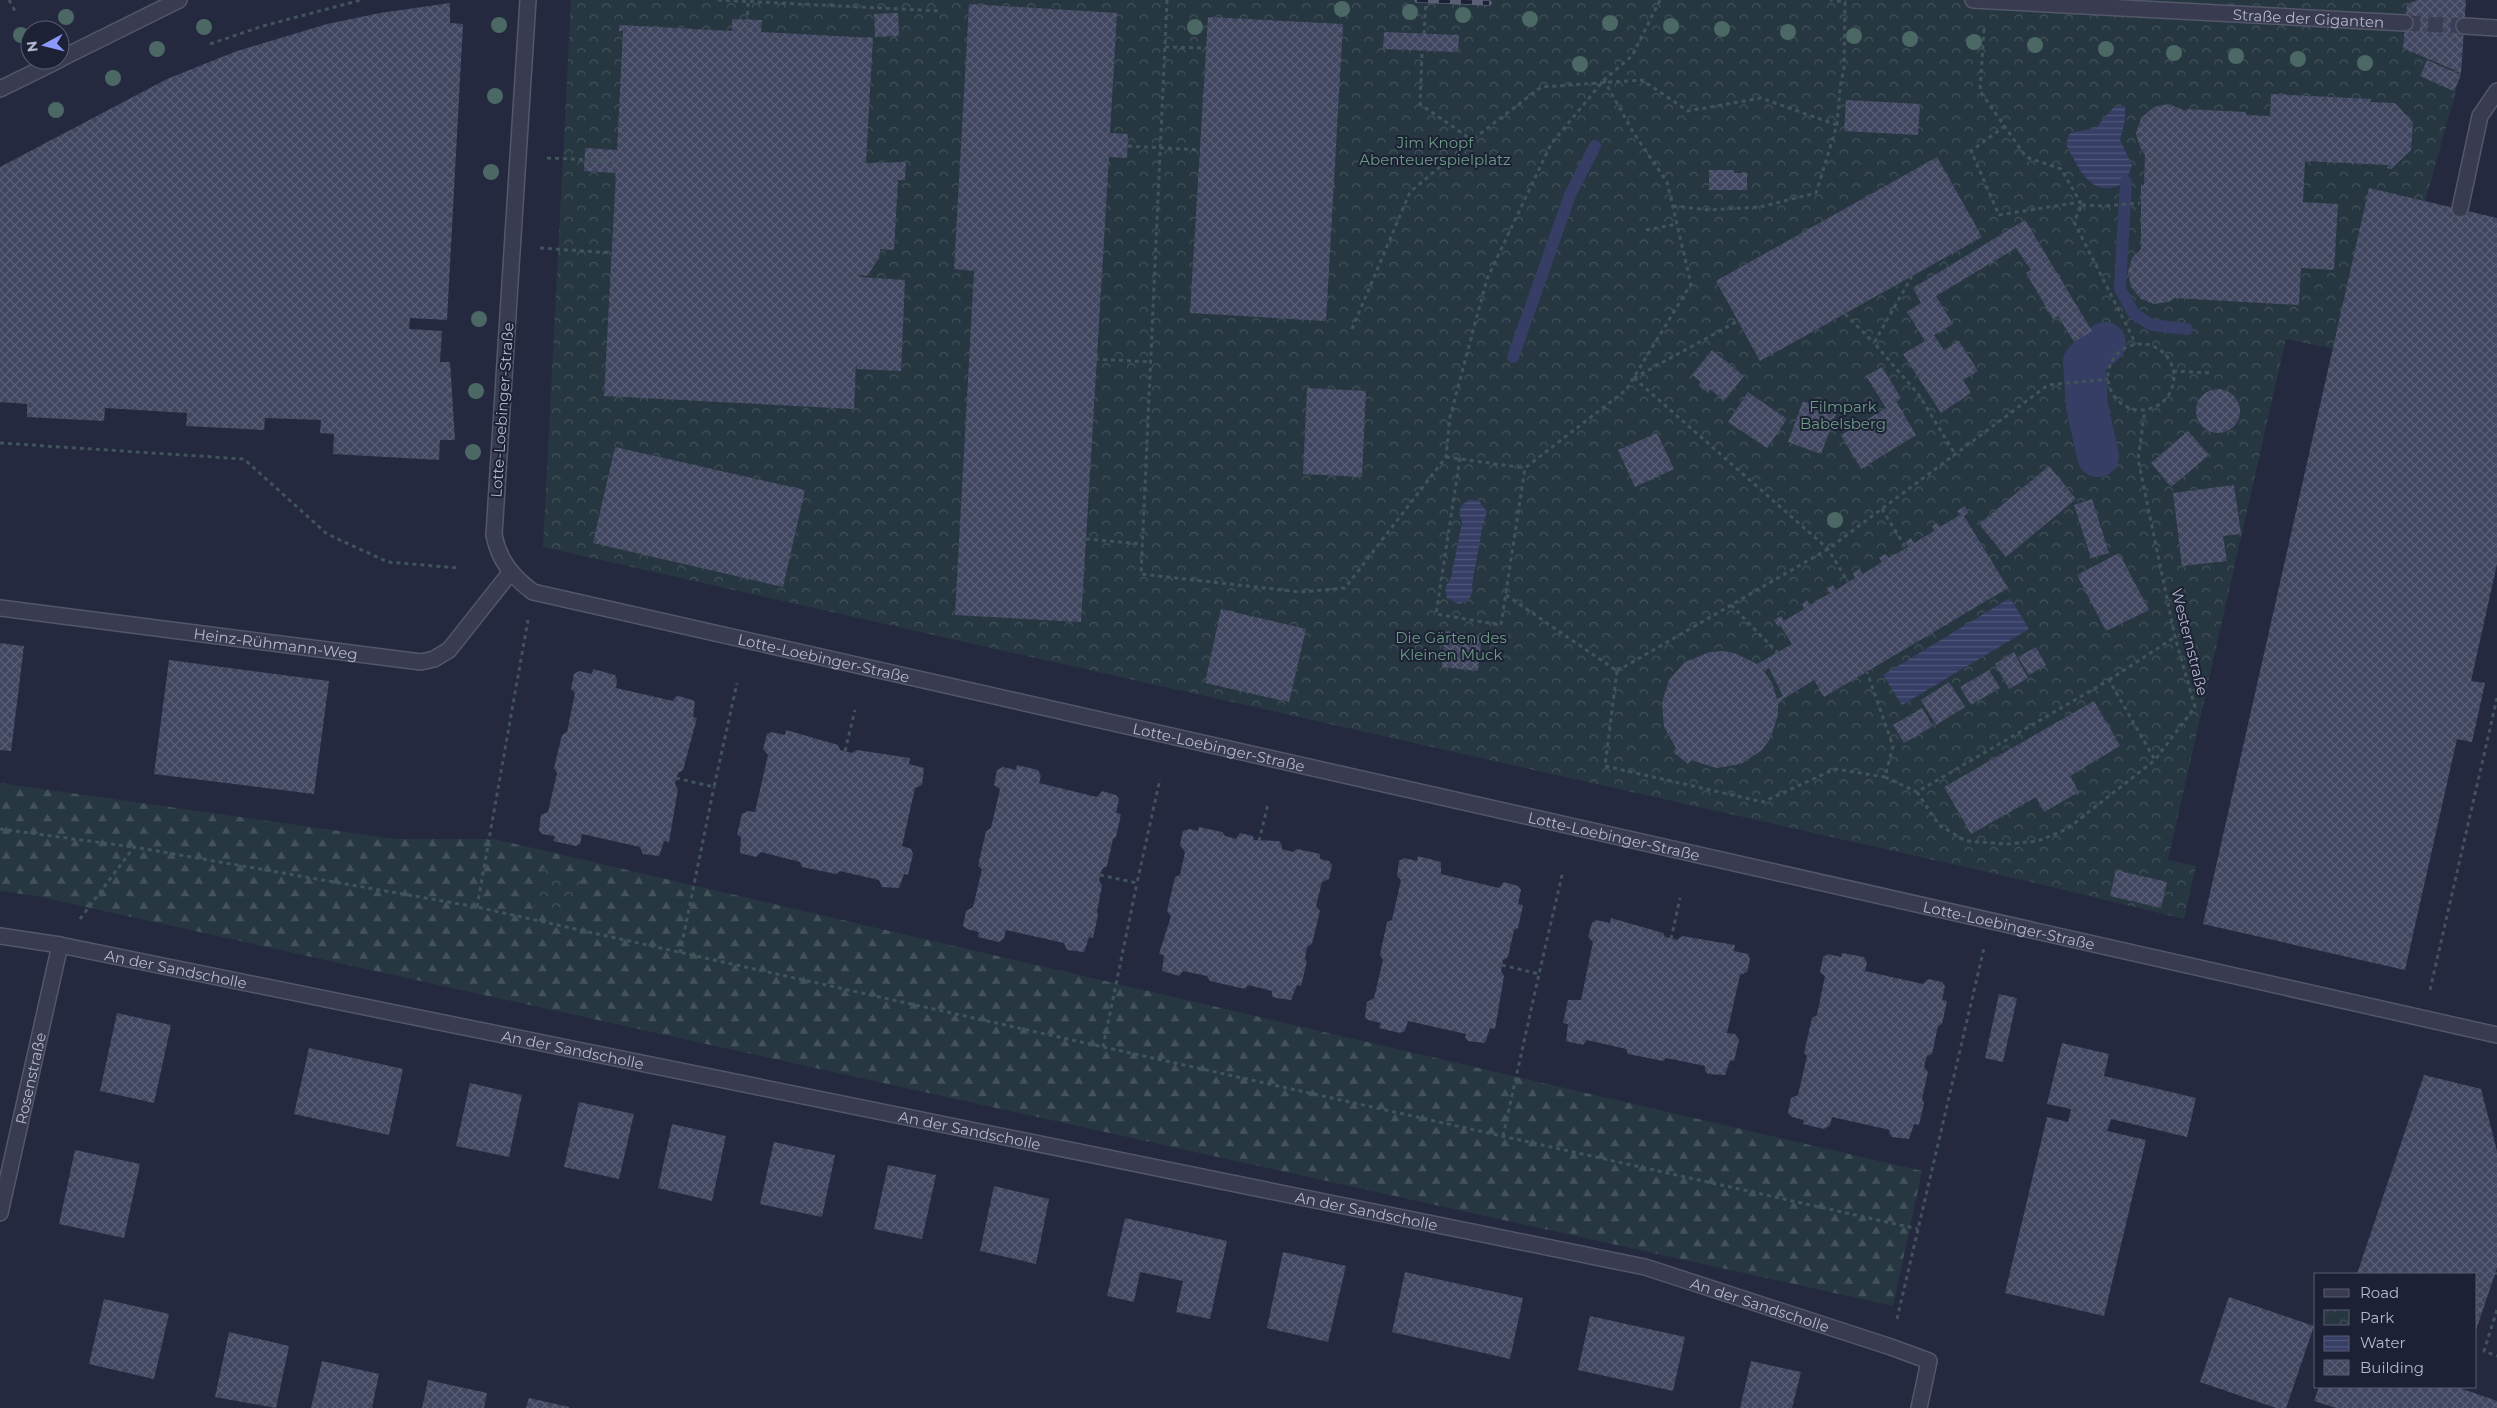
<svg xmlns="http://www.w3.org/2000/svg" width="2497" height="1408" viewBox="0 0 2497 1408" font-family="Montserrat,sans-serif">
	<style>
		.forest { fill: url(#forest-firs) }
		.park { fill: url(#park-crowns) }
		.water { fill: url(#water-rules) }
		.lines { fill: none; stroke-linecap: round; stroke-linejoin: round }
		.stream { stroke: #363e66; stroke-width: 12 }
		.canal { stroke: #363e66; stroke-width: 42 }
		.building { fill: url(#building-cross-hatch); fill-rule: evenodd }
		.pedestrian-tunnel { stroke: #3a3e55; stroke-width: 15; stroke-dasharray: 15 8; stroke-linecap: butt }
		.service-casing { stroke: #53576a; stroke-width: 18 }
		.pedestrian-casing { stroke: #53576a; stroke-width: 18 }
		.minor-casing { stroke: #53576a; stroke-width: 18 }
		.path { stroke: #41535b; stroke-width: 3; stroke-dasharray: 4 4; stroke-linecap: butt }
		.service { stroke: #393c50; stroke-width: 15 }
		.pedestrian { stroke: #393c50; stroke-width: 15 }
		.minor { stroke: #393c50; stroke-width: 15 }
		.rail-casing { stroke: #5a5f77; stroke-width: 5.5 }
		.rail { stroke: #1d2135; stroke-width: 4; stroke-dasharray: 11; stroke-linecap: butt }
		.tree { fill: #4b6865 }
		.labels { text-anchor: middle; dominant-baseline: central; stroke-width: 4; stroke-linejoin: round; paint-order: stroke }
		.street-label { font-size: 15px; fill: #b5b8ca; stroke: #1d2135 }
		.park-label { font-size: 15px; fill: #6b9c83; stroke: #1d2135 }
	</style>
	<defs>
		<pattern id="forest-firs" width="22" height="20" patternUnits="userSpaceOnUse" patternTransform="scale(1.25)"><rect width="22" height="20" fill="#263741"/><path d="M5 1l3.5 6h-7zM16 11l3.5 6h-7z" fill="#43525b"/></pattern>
		<pattern id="park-crowns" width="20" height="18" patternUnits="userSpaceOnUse" patternTransform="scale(1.25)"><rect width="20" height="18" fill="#263741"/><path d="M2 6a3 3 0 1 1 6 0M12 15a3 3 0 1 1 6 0" fill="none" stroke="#43525b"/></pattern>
		<pattern id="water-rules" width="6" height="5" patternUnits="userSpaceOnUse" patternTransform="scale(1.25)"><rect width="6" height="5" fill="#363e66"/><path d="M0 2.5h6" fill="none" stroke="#51587b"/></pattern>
		<pattern id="building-cross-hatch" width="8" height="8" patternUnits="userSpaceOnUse" patternTransform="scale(1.25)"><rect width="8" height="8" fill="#404660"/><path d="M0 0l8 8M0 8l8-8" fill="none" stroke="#595f75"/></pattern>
	</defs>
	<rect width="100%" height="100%" fill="#242940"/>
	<polygon class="forest" points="0,783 396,839 494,839 1922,1171 1893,1306 36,896 0,891"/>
	<g class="park">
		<polygon points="571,0 2466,0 2461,73 2425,202 2333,349 2286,339 2168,860 2196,866 2184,919 2023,880 543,547"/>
		<polygon points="542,868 581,877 573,915 534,906"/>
	</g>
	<g class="water">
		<path d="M2125 106V120L2120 140 2132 165 2126 182C2092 201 2080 171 2066 144L2070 133 2096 128 2114 107Z"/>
		<path d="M1469 500 1479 501 1487 512 1483 524 1472 584C1474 594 1470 601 1459 604L1447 598 1445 588 1451 578 1462 522 1459 512 1462 505Z"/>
		<polygon points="2010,598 2029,629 1902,705 1883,675"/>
	</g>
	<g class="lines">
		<g class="stream">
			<polyline points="2126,182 2120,289 2134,314 2152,325 2187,329"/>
			<polyline points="1513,357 1570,195 1595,146"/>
		</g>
		<polyline class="canal" points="2098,456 2087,406 2084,362 2105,343"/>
	</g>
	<g class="building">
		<polygon points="2418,0 2466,0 2461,73 2403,48 2407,4"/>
		<polygon points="450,3 450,23 463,24 447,320 410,318 409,329 442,331 440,362 450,362 455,440 440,440 439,460 333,454 334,434 320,433 321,420 265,418 264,430 186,426 187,413 105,408 104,421 27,417 27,404 0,402 0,167 167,79 237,51 327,24 380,13"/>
		<polygon points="969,4 1117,13 1110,133 1128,134 1127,158 1109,157 1081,622 955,615 974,271 954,269"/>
		<polygon points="898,13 899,36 875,37 874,14"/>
		<polygon points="1208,17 1343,24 1326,321 1190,313"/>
		<polygon points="732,19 762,20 761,32 873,38 866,163 906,162 905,180 898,180 894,250 880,249 879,258 867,276 860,275 860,277 905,280 901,371 857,369 856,362 854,409 604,396 616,173 584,171 585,148 617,150 623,31 619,31 619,25 732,31"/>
		<polygon points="1384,32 1459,35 1458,52 1383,49"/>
		<polygon points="2427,60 2461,75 2454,91 2420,76"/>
		<polygon points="2271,94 2371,99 2370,102 2395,103 2413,123 2411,150 2391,169 2387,168 2388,165 2305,161 2303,202 2338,204 2334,270 2301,268 2299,305 2175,298 2168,302 2154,304 2141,299 2131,287 2128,272 2132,258 2141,249 2141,184 2144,185 2145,155 2140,147 2136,133 2141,118 2154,107 2168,104 2186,111 2186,109 2246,112 2246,115 2270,116"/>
		<polygon points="1846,100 1920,104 1918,135 1844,131"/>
		<polygon points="1937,157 1982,237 1760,361 1716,281"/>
		<polygon points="1709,170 1734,170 1734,173 1747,173 1747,190 1709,190"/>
		<polygon points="2369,188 2497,218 2497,564 2471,681 2485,683 2472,742 2457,739 2405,970 2203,924"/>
		<polygon points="2025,220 2092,331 2074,342 2058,316 2053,319 2026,273 2031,270 2016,248 1936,296 1953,324 1934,335 1944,350 1959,341 1978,371 1963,380 1971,393 1941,413 1903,354 1925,341 1907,312 1921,303 1913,288"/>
		<polygon points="1712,350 1744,376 1724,401 1710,389 1708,393 1698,385 1701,382 1692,375"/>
		<polygon points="1882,367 1901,398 1896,401 1916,435 1861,469 1841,435 1886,408 1866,376"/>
		<polygon points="1307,388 1366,391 1362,477 1303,474"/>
		<circle cx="2218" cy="411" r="22"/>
		<polygon points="1748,392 1787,419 1767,448 1728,422"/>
		<polygon points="1803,401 1836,414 1821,454 1788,442"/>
		<polygon points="2188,431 2209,455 2171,487 2151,463"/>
		<polygon points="1657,433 1674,469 1635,487 1618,450"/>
		<polygon points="615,447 805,490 783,587 593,543"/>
		<polygon points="2049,466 2076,499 2006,557 1979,524"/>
		<polygon points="2234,485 2241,534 2223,536 2227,561 2182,566 2173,493"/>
		<polygon points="2092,499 2109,553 2091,558 2074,505"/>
		<path d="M1965 506 1968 513 1964 516 2008 588 1824 697 1814 680 1778 702V715L1770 739 1762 750 1741 764 1716 768 1691 760 1688 764 1673 752 1676 748 1664 727 1662 703 1669 680 1685 662 1710 652 1724 651 1737 654 1757 664 1792 644 1780 625 1778 627 1774 620 1781 616 1784 621 1804 609 1802 604 1807 600 1810 605 1830 593 1827 588 1833 585 1836 590 1855 578 1853 573 1859 569 1863 574 1882 562 1879 558 1885 554 1889 558 1906 548 1908 547 1906 542 1911 538 1914 543 1934 531 1932 526 1937 523 1940 527 1960 515 1957 511ZM1769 668 1783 696 1777 699 1772 683 1763 670Z"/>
		<polygon points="2119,553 2149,610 2106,631 2077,575"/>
		<polygon points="1221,609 1306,629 1289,702 1205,683"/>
		<polygon points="1445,631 1482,636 1478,671 1442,667"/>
		<polygon points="0,643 24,646 11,751 0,750"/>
		<polygon points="2036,647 2046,665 2029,675 2018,657"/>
		<polygon points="2014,652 2028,678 2009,689 1995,664"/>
		<polygon points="169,660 329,681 314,794 154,774"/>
		<polygon points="593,669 615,675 617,680 616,688 673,701 675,697 679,696 695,701 693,717 697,718 683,770 678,773 675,784 678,789 669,842 664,841 659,856 643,854 640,847 582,834 580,844 576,846 553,841 555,836 542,834 539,830 541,815 548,812 557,773 554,768 562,735 567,732 575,693 571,689 574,674 579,671 592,674"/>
		<polygon points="1989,670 2000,688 1971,705 1960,687"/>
		<polygon points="1949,682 1965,707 1936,725 1921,700"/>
		<polygon points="2094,701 2120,746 2070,776 2079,792 2044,812 2036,797 1971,834 1944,787"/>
		<polygon points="1922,708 1933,726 1904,743 1893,725"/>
		<polygon points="786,730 838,745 840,750 852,753 857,750 910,758 909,764 924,768 922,785 915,788 902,846 911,849 913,854 908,875 904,874 899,888 882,887 879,880 840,871 836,874 802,867 800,862 761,852 756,857 740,853 741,837 737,835 742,814 748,811 755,812 768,755 763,749 767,734 771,732 785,735"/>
		<polygon points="1017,765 1038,770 1041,776 1039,783 1097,797 1102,791 1116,795 1119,799 1116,813 1121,814 1116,837 1113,839 1107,866 1102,869 1099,880 1102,885 1097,912 1098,915 1093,938 1089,937 1084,952 1067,950 1064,943 1006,930 1004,938 999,942 978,937 979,932 967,929 963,926 966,911 973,907 982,869 978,866 986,831 991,828 1000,789 994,785 997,770 1003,767 1016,770"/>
		<polygon points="1199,827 1222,832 1225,836 1236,839 1240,833 1253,836 1254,840 1279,841 1282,845 1282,849 1293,852 1297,849 1320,854 1320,859 1329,861 1332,865 1329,879 1322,882 1316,906 1320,911 1312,944 1307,947 1305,959 1307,961 1301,986 1297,985 1291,1000 1276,998 1272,996 1272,991 1248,985 1245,989 1210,981 1207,976 1183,971 1179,976 1162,971 1164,955 1159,954 1171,916 1167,911 1175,877 1180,875 1185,852 1180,845 1183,831 1190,829 1198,831"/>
		<polygon points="1418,856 1441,862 1441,874 1499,888 1504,882 1518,886 1521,890 1518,904 1523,905 1518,928 1514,930 1508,957 1503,960 1501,971 1504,976 1495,1029 1490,1028 1485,1043 1468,1041 1465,1038 1466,1034 1408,1021 1405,1031 1400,1033 1379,1028 1381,1023 1368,1020 1365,1017 1367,1002 1374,998 1383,960 1380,955 1387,922 1392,920 1401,880 1397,876 1399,861 1404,858 1417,861"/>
		<polygon points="2116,870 2167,882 2161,908 2110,896"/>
		<polygon points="1611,918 1663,933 1665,937 1677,940 1682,936 1735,945 1734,951 1748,954 1750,959 1747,972 1740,975 1727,1033 1735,1034 1739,1040 1734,1061 1730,1060 1725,1075 1708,1074 1705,1071 1705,1066 1666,1058 1663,1061 1628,1054 1626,1049 1587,1040 1583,1045 1566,1041 1568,1024 1563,1023 1568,1000 1581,1000 1593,942 1588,937 1592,923 1596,920 1610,923"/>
		<polygon points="1842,953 1864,957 1867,963 1865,971 1923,984 1928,979 1942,982 1945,986 1942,1000 1947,1001 1942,1024 1938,1026 1932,1054 1927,1056 1924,1067 1928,1072 1922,1099 1924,1103 1919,1125 1914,1124 1909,1139 1892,1137 1889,1133 1890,1130 1832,1117 1830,1125 1824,1129 1803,1124 1804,1120 1792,1117 1788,1113 1791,1098 1798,1095 1807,1056 1804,1053 1812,1018 1817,1015 1825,976 1820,972 1823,957 1828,954 1841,957"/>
		<polygon points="1999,994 2017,998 2003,1062 1985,1058"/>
		<polygon points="117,1013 171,1025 154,1103 100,1091"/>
		<polygon points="2062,1043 2109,1054 2104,1076 2196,1098 2187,1137 2111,1119 2107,1131 2146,1140 2104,1316 2005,1293 2047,1117 2068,1122 2071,1109 2047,1104"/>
		<polygon points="309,1048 403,1069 389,1135 294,1114"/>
		<polygon points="2424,1075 2481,1089 2497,1151 2497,1268 2476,1330 2476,1274 2357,1274"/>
		<polygon points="470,1083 522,1095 509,1157 456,1146"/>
		<polygon points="579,1102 634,1114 619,1179 564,1167"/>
		<polygon points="672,1124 726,1136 712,1201 658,1188"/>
		<polygon points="774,1142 835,1155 822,1217 760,1204"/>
		<polygon points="75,1150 140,1164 124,1238 59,1224"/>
		<polygon points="888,1165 936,1175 922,1239 874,1229"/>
		<polygon points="994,1186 1049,1199 1036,1264 980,1251"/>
		<polygon points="1125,1218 1227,1241 1210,1319 1176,1312 1183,1281 1140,1272 1134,1302 1107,1296"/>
		<polygon points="1283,1252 1346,1266 1328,1342 1267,1328"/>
		<polygon points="1405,1272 1523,1298 1510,1359 1392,1332"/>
		<polygon points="2229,1297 2314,1326 2286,1408 2276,1408 2200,1382"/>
		<polygon points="104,1299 169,1314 154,1379 89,1364"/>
		<polygon points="1590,1316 1685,1337 1673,1391 1578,1370"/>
		<polygon points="229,1332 289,1346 276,1408 215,1397"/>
		<polygon points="322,1361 379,1374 372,1408 311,1408"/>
		<polygon points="1751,1361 1801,1372 1792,1408 1740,1408"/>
		<polygon points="428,1380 487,1393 484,1408 422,1408"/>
		<polygon points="2319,1387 2457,1387 2497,1401 2497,1408 2336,1408 2314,1401"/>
		<polygon points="529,1398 569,1407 569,1408 526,1408"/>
	</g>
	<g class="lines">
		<polyline class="pedestrian-tunnel" points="2405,23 2464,26"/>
		<defs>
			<polyline id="service" points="2460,209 2480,116 2497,91"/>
			<g id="pedestrian">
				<path id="s1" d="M1973 0 2405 23"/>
				<polyline points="2464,26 2497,28"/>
			</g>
			<g id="minor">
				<path id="s2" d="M528 0 494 535C499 561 513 577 533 592L2497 1035"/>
				<polyline points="60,59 179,0"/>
				<polyline points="0,89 59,60"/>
				<path id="s3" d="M0 608 421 662 434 659 449 650 510 573"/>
				<path id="s4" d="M0 936 60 945 1645 1267 1891 1347 1929 1361 1919 1408"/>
				<path id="s5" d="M0 1213 60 945"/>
			</g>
		</defs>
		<use href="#service" class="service-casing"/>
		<use href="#pedestrian" class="pedestrian-casing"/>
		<use href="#minor" class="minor-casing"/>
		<g class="path">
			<polyline points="9,0 15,11"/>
			<polyline points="718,0 941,11"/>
			<polyline points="1167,0 1141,574 1300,592 1345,588 1446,457 1450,417 1487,279 1551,144 1604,80 1632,56 1660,0"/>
			<polyline points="1984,29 1980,91 2026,157 2061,169 2082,205 2074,222 2136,344"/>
			<polyline points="747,31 748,1"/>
			<polyline points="1424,34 1426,0"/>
			<polyline points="210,44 263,26 361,0"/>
			<polyline points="1165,47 1206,48"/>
			<polyline points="1422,54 1420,104 1472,140"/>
			<polyline points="2005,126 1971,151 1999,215 2080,202"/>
			<polyline points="1128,146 1200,150"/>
			<polyline points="547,158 616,161"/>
			<polyline points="2082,205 2104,206 2140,203"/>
			<polyline points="1673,206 1709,210 1760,207 1816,193 1837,125 1840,88 1844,68 1845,2 1830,0"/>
			<polyline points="1646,230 1677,224"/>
			<polyline points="540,248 612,253"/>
			<polyline points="1912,276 1874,343 1919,395 1955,454"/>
			<polyline points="1845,314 1874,343"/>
			<polyline points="1352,329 1410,192 1472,140 1541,87 1642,80 1688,111 1761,98 1837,125"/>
			<circle cx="2141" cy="377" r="33"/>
			<polyline points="1095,359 1151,362"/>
			<polyline points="2173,371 2212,373"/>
			<polyline points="1634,378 1828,549 1848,582"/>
			<polyline points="1634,378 1738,321"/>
			<polyline points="0,443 244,459 327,534 388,562 458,568"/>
			<polyline points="1446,457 1525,468"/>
			<polyline points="1460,458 1436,614 1501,625 1525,468 1626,390 1691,284 1667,182 1633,132 1604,80"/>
			<polyline points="1882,509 1906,548"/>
			<polyline points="1086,539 1143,544"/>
			<polyline points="1506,595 1617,671"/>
			<polyline points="1731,605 1778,653"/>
			<polyline points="1617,671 1828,549 2048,385 2108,379"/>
			<polyline points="1617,671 1605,766 1763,802 1835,769 1885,777 1893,746 1867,672"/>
			<polyline points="2109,680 2175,637"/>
			<polyline points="845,751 855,710"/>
			<polyline points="1885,777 1917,792 2109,680 2155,760 2195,707 2175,637 2138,459 2145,410"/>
			<polyline points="676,778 714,787 737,683"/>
			<polyline points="1917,792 1939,825 1966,841 2007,844 2038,841 2067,829 2155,760"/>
			<polyline points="0,829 133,847"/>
			<polyline points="1259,841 1268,804"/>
			<polyline points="1100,875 1137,883 1160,779"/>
			<polyline points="477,907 528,620"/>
			<polyline points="80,919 134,847 477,907 1918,1229"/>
			<polyline points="1671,939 1680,898"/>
			<polyline points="680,953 714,787"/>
			<polyline points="1502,965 1539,974 1563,871"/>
			<polyline points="2430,990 2497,698"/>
			<polyline points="1103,1047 1137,883"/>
			<polyline points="1503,1136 1539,974"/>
			<polyline points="2495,1273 2497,1274"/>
			<polyline points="2497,1310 2484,1351 2497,1356"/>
			<polyline points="1897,1319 1984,948"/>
		</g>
		<use href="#service" class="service"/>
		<use href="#pedestrian" class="pedestrian"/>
		<use href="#minor" class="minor"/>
		<defs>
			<polyline id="rail" points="1417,0 1489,3"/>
		</defs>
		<use href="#rail" class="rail-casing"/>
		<use href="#rail" class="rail"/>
	</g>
	<g class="tree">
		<circle cx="1342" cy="9" r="8"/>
		<circle cx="1410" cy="12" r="8"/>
		<circle cx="1463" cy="15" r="8"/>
		<circle cx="66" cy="17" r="8"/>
		<circle cx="1530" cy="19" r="8"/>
		<circle cx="1610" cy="23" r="8"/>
		<circle cx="499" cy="25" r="8"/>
		<circle cx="1671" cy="26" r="8"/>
		<circle cx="204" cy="27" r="8"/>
		<circle cx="1195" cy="27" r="8"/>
		<circle cx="1722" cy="29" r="8"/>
		<circle cx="1788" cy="32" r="8"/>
		<circle cx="21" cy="35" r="8"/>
		<circle cx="1854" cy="36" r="8"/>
		<circle cx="1910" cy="39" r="8"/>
		<circle cx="1974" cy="42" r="8"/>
		<circle cx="2035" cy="45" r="8"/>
		<circle cx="157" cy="49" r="8"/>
		<circle cx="2106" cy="49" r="8"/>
		<circle cx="2174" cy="53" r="8"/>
		<circle cx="2236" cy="56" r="8"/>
		<circle cx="2298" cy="59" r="8"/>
		<circle cx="2365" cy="63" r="8"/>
		<circle cx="1580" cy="64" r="8"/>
		<circle cx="113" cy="78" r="8"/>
		<circle cx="495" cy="96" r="8"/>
		<circle cx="56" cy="110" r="8"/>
		<circle cx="491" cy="172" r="8"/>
		<circle cx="479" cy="319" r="8"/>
		<circle cx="476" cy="391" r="8"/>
		<circle cx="473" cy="452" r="8"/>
		<circle cx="1835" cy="520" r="8"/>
	</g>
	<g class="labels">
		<g class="street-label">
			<text stroke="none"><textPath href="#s1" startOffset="336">Straße der Giganten</textPath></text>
			<text transform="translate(502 410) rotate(-86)">Lotte-Loebinger-Straße</text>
			<text transform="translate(2190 642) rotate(76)">Westernstraße</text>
			<text stroke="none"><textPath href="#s3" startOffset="278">Heinz-Rühmann-Weg</textPath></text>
			<text stroke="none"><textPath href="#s2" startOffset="905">Lotte-Loebinger-Straße</textPath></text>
			<text stroke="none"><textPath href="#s2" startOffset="1310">Lotte-Loebinger-Straße</textPath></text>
			<text stroke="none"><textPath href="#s2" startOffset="1715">Lotte-Loebinger-Straße</textPath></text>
			<text stroke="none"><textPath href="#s2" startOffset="2120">Lotte-Loebinger-Straße</textPath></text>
			<text stroke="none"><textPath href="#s4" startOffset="179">An der Sandscholle</textPath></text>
			<text stroke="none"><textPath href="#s4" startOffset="584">An der Sandscholle</textPath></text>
			<text stroke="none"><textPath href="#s5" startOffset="138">Rosenstraße</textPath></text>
			<text stroke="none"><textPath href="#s4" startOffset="989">An der Sandscholle</textPath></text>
			<text stroke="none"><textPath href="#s4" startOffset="1394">An der Sandscholle</textPath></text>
			<text stroke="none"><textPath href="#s4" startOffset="1799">An der Sandscholle</textPath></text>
		</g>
		<g class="park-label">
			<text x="1435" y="142">Jim Knopf<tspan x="1435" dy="17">Abenteuerspielplatz</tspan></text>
			<text x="1843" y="406">Filmpark<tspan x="1843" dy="17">Babelsberg</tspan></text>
			<text x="1451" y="637">Die Gärten des<tspan x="1451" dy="17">Kleinen Muck</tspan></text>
		</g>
	</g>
	<rect x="2314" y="1273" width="162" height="115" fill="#1d2135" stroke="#5a5d71"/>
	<rect x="2324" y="1289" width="25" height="8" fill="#393c50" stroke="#5a5d71"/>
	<text x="2360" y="1298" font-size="15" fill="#b5b8ca">Road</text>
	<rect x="2324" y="1310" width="25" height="15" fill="url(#park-crowns)" stroke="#5a5d71"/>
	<text x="2360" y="1323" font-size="15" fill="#b5b8ca">Park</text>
	<rect x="2324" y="1336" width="25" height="15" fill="url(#water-rules)" stroke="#5a5d71"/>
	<text x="2360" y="1348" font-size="15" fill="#b5b8ca">Water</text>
	<rect x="2324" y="1360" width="25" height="15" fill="url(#building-cross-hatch)" stroke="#5a5d71"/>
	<text x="2360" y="1373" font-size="15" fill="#b5b8ca">Building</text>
	<g transform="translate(45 45) rotate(263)"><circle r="24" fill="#1d2135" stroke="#5a5d71"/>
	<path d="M0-4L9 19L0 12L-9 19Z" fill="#8a99fb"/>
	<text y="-8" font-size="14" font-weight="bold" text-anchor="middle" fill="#b5b8ca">N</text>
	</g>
</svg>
